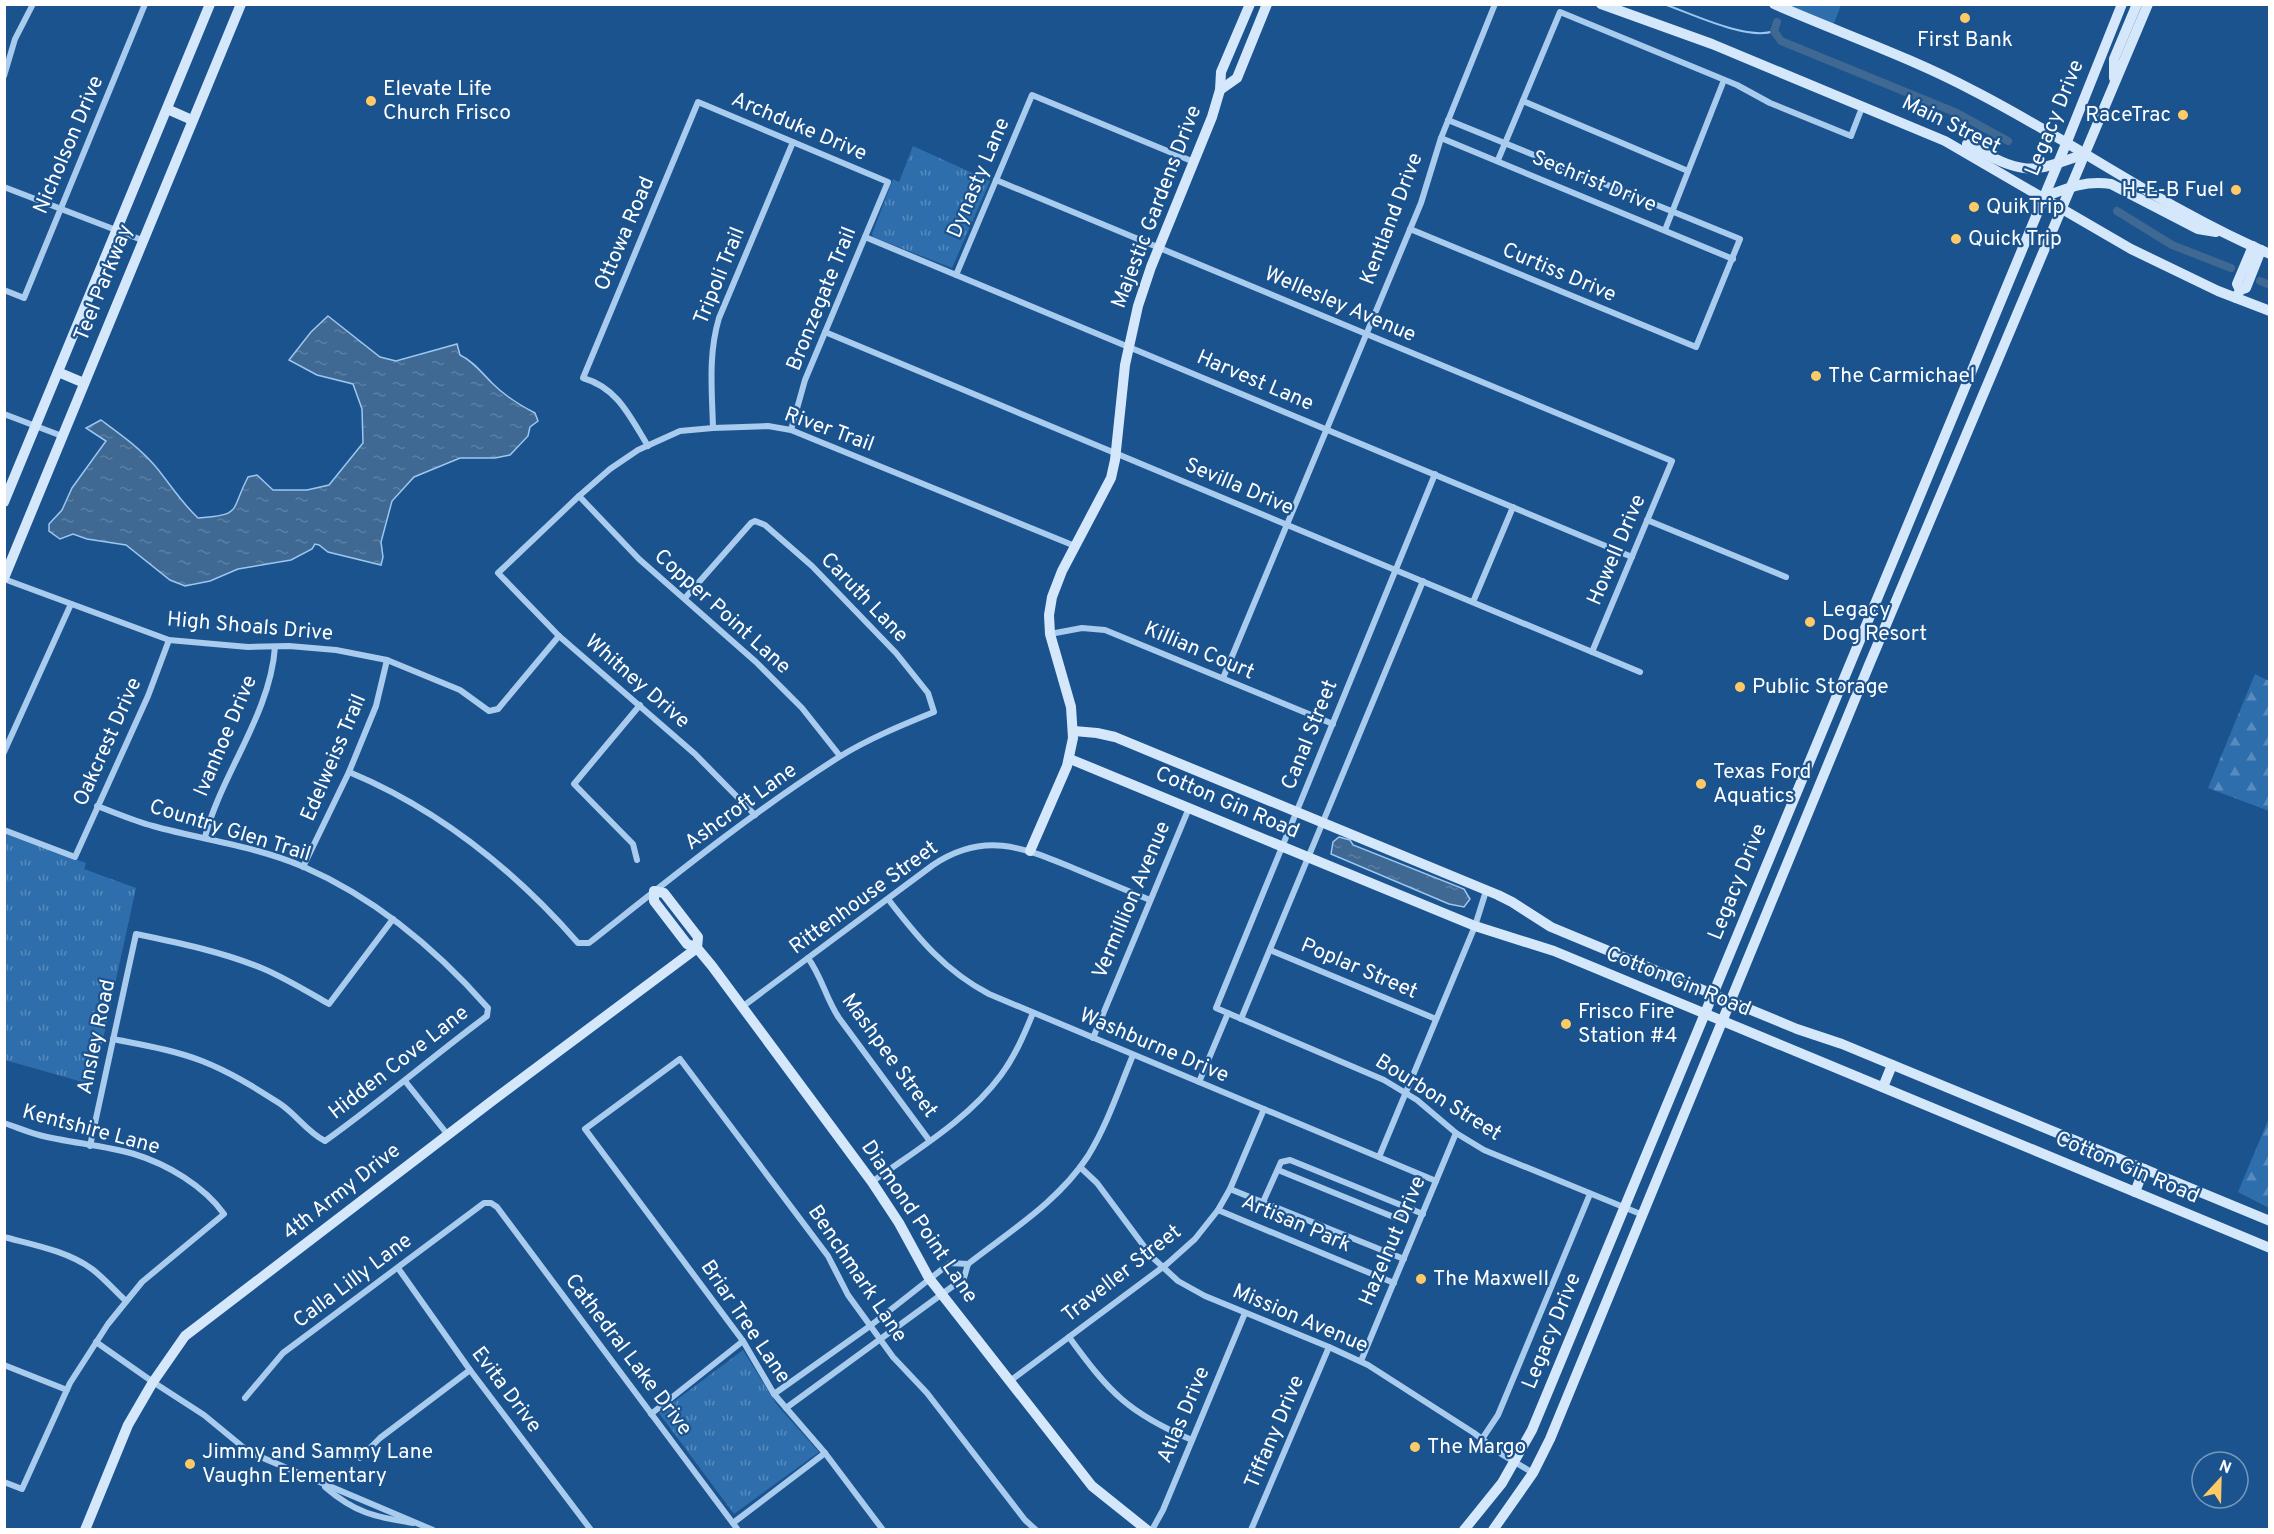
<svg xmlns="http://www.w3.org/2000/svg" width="2274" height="1534" viewBox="0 0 2274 1534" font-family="Overpass,sans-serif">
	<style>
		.grass { fill: #2e6eac }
		.forest { fill: url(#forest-firs) }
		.park { fill: url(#park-tufts) }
		.water { fill: url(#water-ripples); stroke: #9bc7f0; stroke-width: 1.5 }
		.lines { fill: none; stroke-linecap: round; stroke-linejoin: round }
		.stream { stroke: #9bc7f0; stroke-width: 2 }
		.canal { stroke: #3f6892; stroke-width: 8 }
		.street { stroke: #a8cbee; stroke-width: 6 }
		.secondary { stroke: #d5e7fa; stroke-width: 10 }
		.poi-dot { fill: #ffca65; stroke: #1b538e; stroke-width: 2 }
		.labels { text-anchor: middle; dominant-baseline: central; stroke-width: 4.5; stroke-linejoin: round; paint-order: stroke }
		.poi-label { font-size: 21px; fill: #fff; stroke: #1b538e; text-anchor: start }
		.street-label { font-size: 21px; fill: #fff; stroke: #1b538e }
	</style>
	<defs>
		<pattern id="forest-firs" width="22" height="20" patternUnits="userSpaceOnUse" patternTransform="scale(1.5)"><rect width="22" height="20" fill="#2e6eac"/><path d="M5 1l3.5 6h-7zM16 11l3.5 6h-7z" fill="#588bbd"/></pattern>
		<pattern id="park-tufts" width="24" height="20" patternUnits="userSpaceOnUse" patternTransform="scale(1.5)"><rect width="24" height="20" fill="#2e6eac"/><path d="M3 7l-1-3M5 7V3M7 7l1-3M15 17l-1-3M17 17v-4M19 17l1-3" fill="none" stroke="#588bbd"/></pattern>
		<pattern id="water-ripples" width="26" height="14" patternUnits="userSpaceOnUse" patternTransform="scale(1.5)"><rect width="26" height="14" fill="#3f6892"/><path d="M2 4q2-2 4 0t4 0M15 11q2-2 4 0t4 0" fill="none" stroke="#5c7fa2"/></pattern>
	</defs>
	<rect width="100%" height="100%" fill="#1b538e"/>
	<polygon class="grass" points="1782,5 1841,5 1833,26"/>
	<g class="forest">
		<polygon points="2255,674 2269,681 2269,811 2208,788"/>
		<polygon points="2269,1118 2270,1208 2269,1208 2238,1192"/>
	</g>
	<g class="park">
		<polygon points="913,146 990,181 952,268 873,237 872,234 893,179 899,182"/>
		<polygon points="4,833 86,863 84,869 136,888 93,1085 5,1060"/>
		<polygon points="743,1350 777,1405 819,1452 734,1514 659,1413"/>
	</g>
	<g class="water">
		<path d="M328 316 380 357 396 361 457 344 460 355C473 361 482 373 492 383 504 395 519 405 535 413L538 421 530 427 528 436 510 455 495 458H460L414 477 392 501 381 542 383 557 381 565 328 552 319 545 315 544 312 549 291 560 238 569 210 581 185 586 170 580 126 545 87 539 73 534 60 539 49 531V524L62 510 72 488 106 441 86 428 101 420C120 434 140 448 156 467 170 484 181 502 198 518 243 515 230 511 248 477L257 475 273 490H307L329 485 363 443 362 409 353 384 317 375 289 360 311 332Z"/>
		<polygon points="1339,837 1350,840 1353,845 1464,889 1470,899 1464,907 1449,904 1331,854 1333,842"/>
	</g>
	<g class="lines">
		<path class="stream" d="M1664 4C1692 14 1748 41 1774 31"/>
		<g class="canal">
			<polyline points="1777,22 1774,31 1781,41 1957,113 2008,141"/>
			<polyline points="2117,211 2172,245 2231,268"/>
			<polyline points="2260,281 2270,285"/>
		</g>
		<g class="street">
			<polyline points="4,76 15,39 33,4"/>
			<polyline points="1523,101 1688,171"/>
			<polyline points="1441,138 1733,259"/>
			<polyline points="1498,160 1560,12 1737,85 1770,103 1851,136 1863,105"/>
			<polyline points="996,180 1672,461 1592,652"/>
			<polyline points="4,187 142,240"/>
			<polyline points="1410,229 1696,347 1740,239 1448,120"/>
			<polyline points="1665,230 1724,80"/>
			<polyline points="865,237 1632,557"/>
			<polyline points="956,275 1032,95 1194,162"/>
			<polyline points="4,290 24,298 145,4"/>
			<polyline points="825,332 1640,672"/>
			<polyline points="4,414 62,436"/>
			<path d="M713 428C712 390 708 355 719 318L793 142"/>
			<path d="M648 446C630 417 618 388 583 378L698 102 888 182 805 380 791 430"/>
			<polyline points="1435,474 1216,1008 1384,1080 1417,1100 1456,1133 1484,1150 1643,1215"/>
			<polyline points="579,496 639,559 756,662 802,708 840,756"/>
			<polyline points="1647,520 1786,577"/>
			<polyline points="4,579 169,640 248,647 289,646 336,650 387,660 460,690 489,711 498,709 559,636"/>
			<polyline points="1473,602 1513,507"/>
			<polyline points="1050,634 1082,628 1105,630 1333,724"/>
			<polyline points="1223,678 1421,203 1441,138 1495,4"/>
			<polyline points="4,752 71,604"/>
			<path d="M349 772C438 809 515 871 578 943H589C670 879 751 813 839 757 868 739 902 725 934 712L928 693 896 653 812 566 765 525 755 521 751 523 685 598"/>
			<path d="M97 806C116 813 134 821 153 826 203 840 256 846 304 867 375 898 437 950 488 1008L487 1016C432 1057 381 1101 325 1141 307 1132 296 1114 279 1103 254 1087 230 1072 202 1061 174 1050 143 1045 113 1039"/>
			<polyline points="755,815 695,754 559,636 498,573 579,496 610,469 638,450 680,431 713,428 768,426 791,430 1075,546"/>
			<polyline points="4,830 75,857 148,696 169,640"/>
			<path d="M205 837C222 772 270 715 275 647"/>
			<polyline points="637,860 633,844 574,784 640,705"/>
			<polyline points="303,867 349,772 376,706 387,660"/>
			<path d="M888 899C918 938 945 971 989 994L1436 1181"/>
			<polyline points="1270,950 1436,1019"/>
			<path d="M808 958C822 977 826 999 839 1018L929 1140"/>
			<path d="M742 1007 933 865C984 831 1022 847 1073 868 1099 879 1124 889 1150 900"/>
			<polyline points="1241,1019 1423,581"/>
			<polyline points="1093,1038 1189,808"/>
			<polyline points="405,1081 448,1135"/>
			<polyline points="1199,1082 1228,1013"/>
			<path d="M4 1123C16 1127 28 1132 39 1135 70 1143 103 1145 134 1154 167 1164 204 1186 224 1214L142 1282 108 1324 70 1383 22 1489 4 1482"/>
			<path d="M90 1146 136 934C180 943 223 952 264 969 287 979 308 992 329 1004L393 919"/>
			<polyline points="1379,1157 1475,926 1486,891"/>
			<polyline points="1080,1167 1097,1183 1152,1257 1178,1281 1205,1296 1329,1347 1368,1365 1474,1433 1503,1455 1533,1473"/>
			<polyline points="1278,1170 1396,1218 1400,1217 1404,1206"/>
			<path d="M872 1182C916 1150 968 1120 1001 1075 1015 1056 1024 1035 1033 1013"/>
			<polyline points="1230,1189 1404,1259"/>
			<polyline points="1263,1202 1281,1162 1290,1160 1423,1214"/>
			<polyline points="1218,1210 1394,1283"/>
			<path d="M4 1237C34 1245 67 1251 92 1269 104 1278 115 1291 126 1301"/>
			<polyline points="398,1268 470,1370 591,1530"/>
			<path d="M1069 1337C1109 1392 1128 1413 1192 1440"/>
			<polyline points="96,1342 153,1382 204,1415 249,1452 433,1530"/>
			<polyline points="1361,1361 1456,1133"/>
			<polyline points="4,1365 67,1390"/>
			<polyline points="1010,1381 1167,1264 1195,1239 1218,1210 1230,1189 1264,1109"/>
			<polyline points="774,1394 870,1326 950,1263 968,1264"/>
			<polyline points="245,1398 283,1353 484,1203 491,1203 497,1207 738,1530"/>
			<path d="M786 1408 964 1278 968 1264C1010 1231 1058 1202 1088 1156 1107 1125 1119 1089 1133 1055"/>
			<polyline points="651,1414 743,1341"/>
			<polyline points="1482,1439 1498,1415 1590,1194"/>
			<polyline points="360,1458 380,1438 470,1370"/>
			<path d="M325 1487C355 1513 375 1517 413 1523"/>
			<polyline points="733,1523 825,1453"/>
			<polyline points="883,1530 825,1453 774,1394 743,1341 585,1129 680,1059 828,1256 848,1295 893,1357 927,1393 1025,1520 1036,1530"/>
			<polyline points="1152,1530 1163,1510 1245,1313"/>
			<polyline points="1251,1530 1329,1347"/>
		</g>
		<g class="secondary">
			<polyline points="1601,4 1712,44 1945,141 2131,249 2218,291 2270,311"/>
			<path d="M1774 4C1840 33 1910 57 1974 91 2074 142 2166 210 2270 254"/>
			<polyline points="2114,78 2114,59 2137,4"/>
			<polyline points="1220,90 1237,78 1267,4"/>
			<polyline points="167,109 192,120"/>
			<path d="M1967 144C1989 156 2018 174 2044 167 2058 164 2072 158 2085 154"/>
			<path d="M2044 197C2067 188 2086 180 2111 184L2198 229 2216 232"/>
			<polyline points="2240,290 2246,288 2261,250"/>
			<polyline points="2236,298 2240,290 2237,284 2253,246"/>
			<polyline points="58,372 84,383"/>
			<polyline points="4,502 210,4"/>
			<polyline points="4,578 241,4"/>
			<polyline points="1074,731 1097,733 1115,737 1498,895 1512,902 1551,927 1797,1029 1842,1044 2270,1221"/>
			<polyline points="1070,759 1475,926 1554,951 2270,1248"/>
			<polyline points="1030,851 1067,766 1073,738 1071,707 1050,634 1049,615 1052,597 1062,571 1111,478 1115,460 1125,365 1138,306 1151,267 1212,117 1220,90 1221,72 1250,4"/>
			<polyline points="697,948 698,937 664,893 654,891 654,901 687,944 697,948 712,966 872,1182 899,1223 929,1278 1092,1486 1147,1530"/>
			<polyline points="1883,1087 1892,1065"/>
			<polyline points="2135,1192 2144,1169"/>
			<polyline points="85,1530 128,1425 153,1382 185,1336 492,1101 697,948"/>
			<polyline points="1464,1530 1502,1483 1532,1430 2066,144 2122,4"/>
			<polyline points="1493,1530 1533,1473 1550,1439 1869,665 2148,4"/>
		</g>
	</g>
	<g class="poi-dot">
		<circle cx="1965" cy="18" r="6"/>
		<circle cx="371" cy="101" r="6"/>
		<circle cx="2183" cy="115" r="6"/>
		<circle cx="2236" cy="190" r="6"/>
		<circle cx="1974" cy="207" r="6"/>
		<circle cx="1956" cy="239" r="6"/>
		<circle cx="1816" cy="376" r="6"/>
		<circle cx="1810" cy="622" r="6"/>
		<circle cx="1740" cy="687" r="6"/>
		<circle cx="1701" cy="784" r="6"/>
		<circle cx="1566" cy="1024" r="6"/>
		<circle cx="1421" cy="1279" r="6"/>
		<circle cx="1415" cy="1447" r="6"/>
		<circle cx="190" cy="1464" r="6"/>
	</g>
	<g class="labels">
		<g class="poi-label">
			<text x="1965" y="40" text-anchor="middle">First Bank</text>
			<text x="383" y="89">Elevate Life<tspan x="383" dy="24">Church Frisco</tspan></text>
			<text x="2171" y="115" text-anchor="end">RaceTrac</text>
			<text x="2224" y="190" text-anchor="end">H-E-B Fuel</text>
			<text x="1986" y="207">QuikTrip</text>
			<text x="1968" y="239">Quick Trip</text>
			<text x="1828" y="376">The Carmichael</text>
			<text x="1822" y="610">Legacy<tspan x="1822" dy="24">Dog Resort</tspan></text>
			<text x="1752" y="687">Public Storage</text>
			<text x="1713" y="772">Texas Ford<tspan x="1713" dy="24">Aquatics</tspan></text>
			<text x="1578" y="1012">Frisco Fire<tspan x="1578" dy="24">Station #4</tspan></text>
			<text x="1433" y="1279">The Maxwell</text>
			<text x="1427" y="1447">The Margo</text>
			<text x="202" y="1452">Jimmy and Sammy Lane<tspan x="202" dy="24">Vaughn Elementary</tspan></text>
		</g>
		<g class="street-label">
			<text transform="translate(2055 118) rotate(-68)">Legacy Drive</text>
			<text transform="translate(1951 125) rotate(26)">Main Street</text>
			<text transform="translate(799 127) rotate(23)">Archduke Drive</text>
			<text transform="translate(69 145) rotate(-67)">Nicholson Drive</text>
			<text transform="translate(979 178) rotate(-67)">Dynasty Lane</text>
			<text transform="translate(1594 182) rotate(22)">Sechrist Drive</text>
			<text transform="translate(1157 207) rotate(-69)">Majestic Gardens Drive</text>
			<text transform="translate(1392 219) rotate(-69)">Kentland Drive</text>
			<text transform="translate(625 234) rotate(-67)">Ottowa Road</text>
			<text transform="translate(1559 273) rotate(23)">Curtiss Drive</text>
			<text transform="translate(720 276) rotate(-68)">Tripoli Trail</text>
			<text transform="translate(104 283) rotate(-68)">Teel Parkway</text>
			<text transform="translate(822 299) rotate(-68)">Bronzegate Trail</text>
			<text transform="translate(1340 305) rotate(23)">Wellesley Avenue</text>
			<text transform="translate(1255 381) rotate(23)">Harvest Lane</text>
			<text transform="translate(829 430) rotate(20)">River Trail</text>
			<text transform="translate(1239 487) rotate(23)">Sevilla Drive</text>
			<text transform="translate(1617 550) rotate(-67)">Howell Drive</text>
			<text transform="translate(864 598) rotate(46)">Caruth Lane</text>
			<text transform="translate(722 612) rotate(42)">Copper Point Lane</text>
			<text transform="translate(250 627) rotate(5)">High Shoals Drive</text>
			<text transform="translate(1199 651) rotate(23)">Killian Court</text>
			<text transform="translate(637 682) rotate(41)">Whitney Drive</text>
			<text transform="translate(1310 735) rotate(-68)">Canal Street</text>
			<text transform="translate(226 736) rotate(-67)">Ivanhoe Drive</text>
			<text transform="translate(108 742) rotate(-66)">Oakcrest Drive</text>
			<text transform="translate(334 758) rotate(-67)">Edelweiss Trail</text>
			<text transform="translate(1227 803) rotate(23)">Cotton Gin Road</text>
			<text transform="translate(741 807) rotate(-36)">Ashcroft Lane</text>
			<text transform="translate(230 831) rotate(17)">Country Glen Trail</text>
			<text transform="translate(1738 882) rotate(-68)">Legacy Drive</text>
			<text transform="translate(864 898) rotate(-36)">Rittenhouse Street</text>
			<text transform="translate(1132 900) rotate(-67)">Vermillion Avenue</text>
			<text transform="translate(1359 969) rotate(23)">Poplar Street</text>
			<text transform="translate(1678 982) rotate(22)">Cotton Gin Road</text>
			<text transform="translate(97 1037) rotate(-78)">Ansley Road</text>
			<text transform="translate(1154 1046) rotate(23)">Washburne Drive</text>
			<text transform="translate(889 1056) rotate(54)">Mashpee Street</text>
			<text transform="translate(399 1063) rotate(-38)">Hidden Cove Lane</text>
			<text transform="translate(1438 1098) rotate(32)">Bourbon Street</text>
			<text transform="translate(91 1130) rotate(15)">Kentshire Lane</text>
			<text transform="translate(2127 1168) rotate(23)">Cotton Gin Road</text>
			<text transform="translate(342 1192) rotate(-38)">4th Army Drive</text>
			<text transform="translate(919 1222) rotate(56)">Diamond Point Lane</text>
			<text transform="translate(1296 1224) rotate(23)">Artisan Park</text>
			<text transform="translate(1393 1241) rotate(-67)">Hazelnut Drive</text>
			<text transform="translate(857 1274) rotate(56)">Benchmark Lane</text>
			<text transform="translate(1122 1274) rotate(-38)">Traveller Street</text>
			<text transform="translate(353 1281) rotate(-37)">Calla Lilly Lane</text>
			<text transform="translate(1300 1319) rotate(23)">Mission Avenue</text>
			<text transform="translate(745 1322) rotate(56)">Briar Tree Lane</text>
			<text transform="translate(1552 1331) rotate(-68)">Legacy Drive</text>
			<text transform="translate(628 1355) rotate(53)">Cathedral Lake Drive</text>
			<text transform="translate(506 1390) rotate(53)">Evita Drive</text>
			<text transform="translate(1184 1415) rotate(-67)">Atlas Drive</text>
			<text transform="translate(1275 1432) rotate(-67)">Tiffany Drive</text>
		</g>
	</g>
	<rect width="2274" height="1534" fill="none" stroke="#ffffff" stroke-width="12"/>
	<g transform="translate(2220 1480) rotate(22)"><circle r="28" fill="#1b538e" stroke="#7698bb" stroke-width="1.5"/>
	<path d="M0-4.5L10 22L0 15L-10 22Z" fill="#ffca65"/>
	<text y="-9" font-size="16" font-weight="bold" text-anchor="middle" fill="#ffffff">N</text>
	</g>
</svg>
